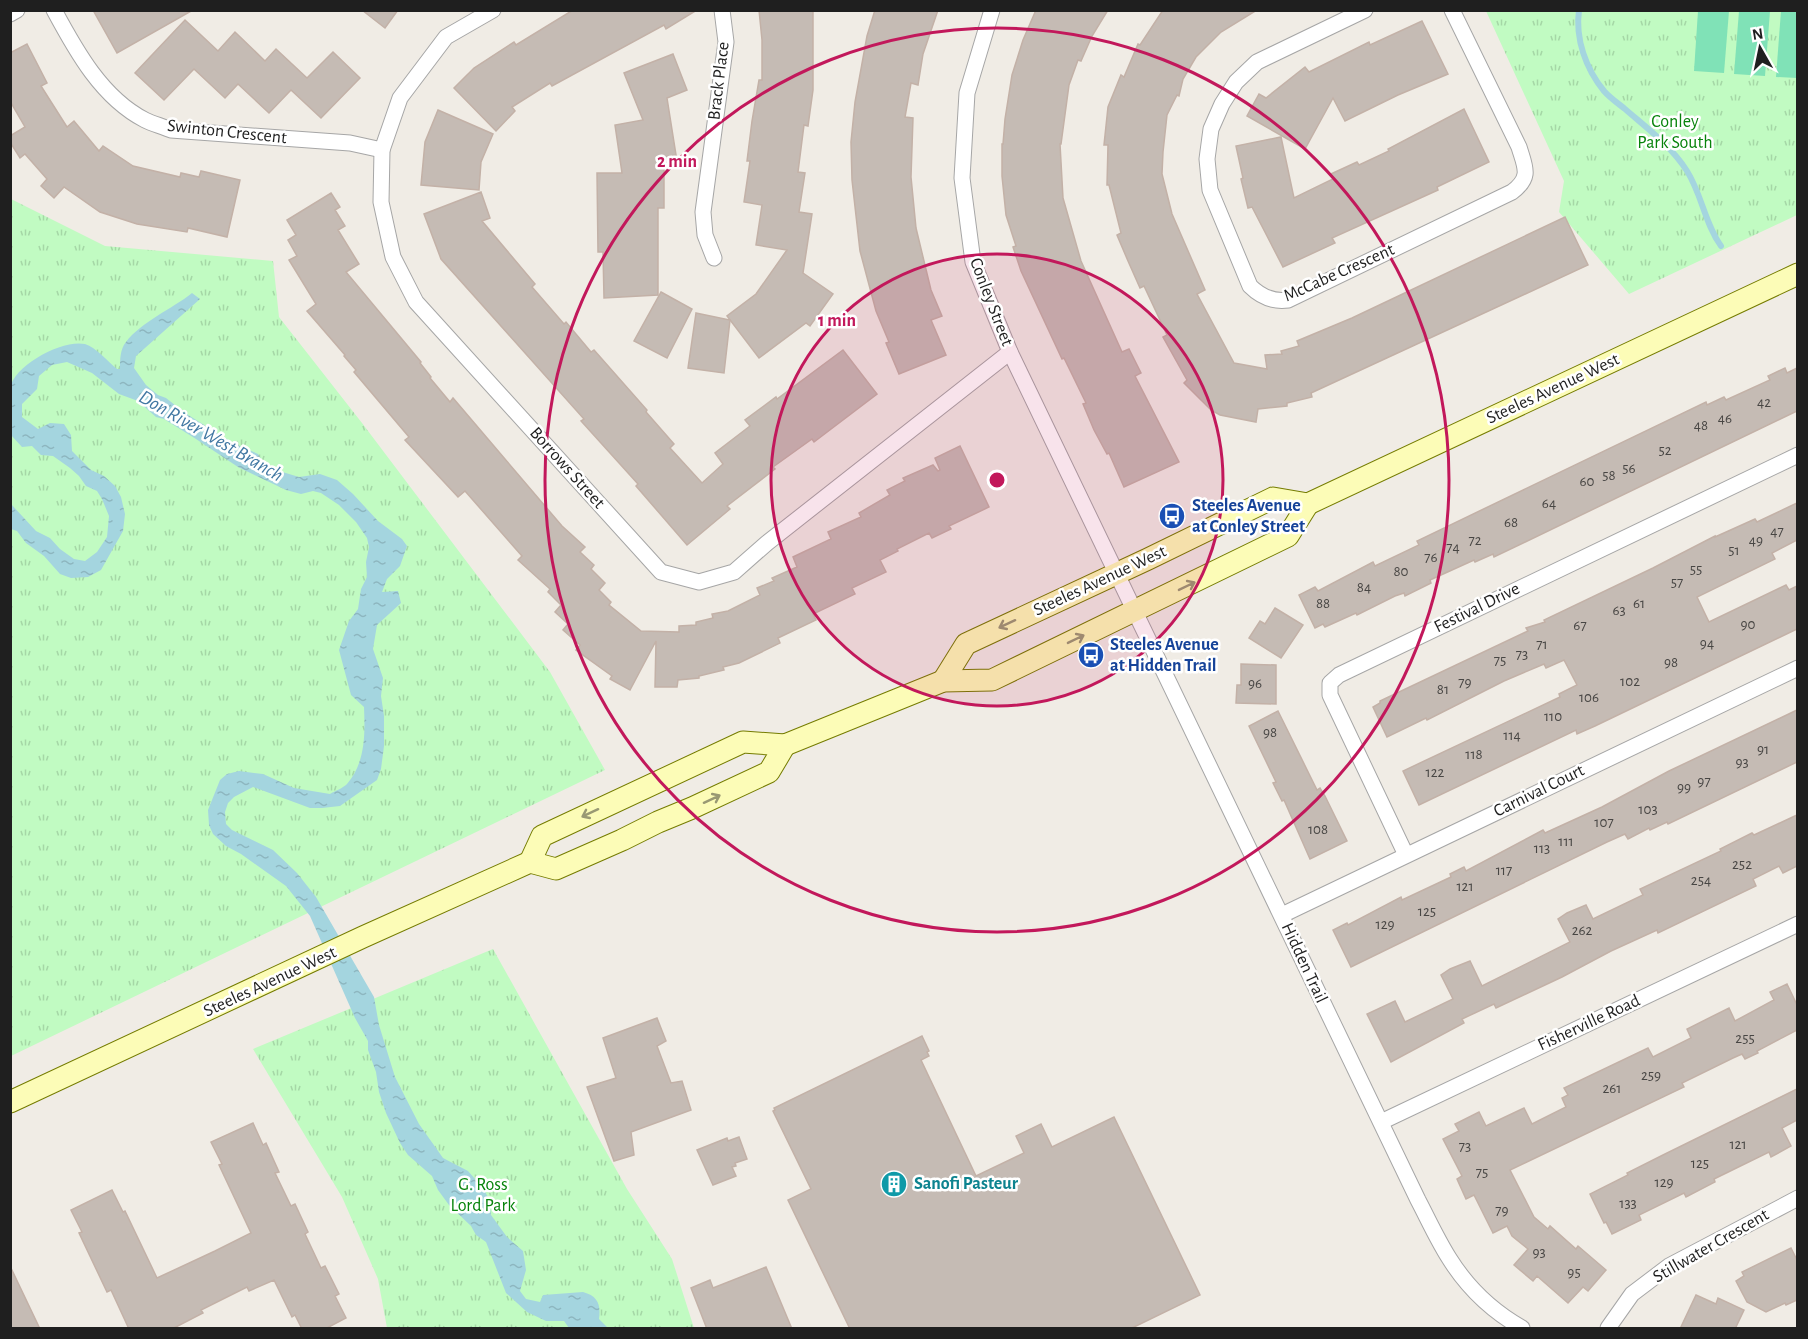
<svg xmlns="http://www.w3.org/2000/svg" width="1808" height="1339" viewBox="0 0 1808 1339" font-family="'Alegreya Sans',sans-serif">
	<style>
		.park { fill: url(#park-tufts) }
		.pitch { fill: #80e2b7 }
		.water { fill: url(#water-ripples) }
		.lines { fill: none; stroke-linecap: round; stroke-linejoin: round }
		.stream { stroke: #a4d5df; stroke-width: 6 }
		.building { fill: #c5bbb4; stroke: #c3b1a7; stroke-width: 1.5 }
		.street-casing { stroke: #a6a6a6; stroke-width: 17 }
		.secondary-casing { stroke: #757c01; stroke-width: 23 }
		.street { stroke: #fff; stroke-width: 15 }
		.secondary { stroke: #fcfcb7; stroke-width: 21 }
		.oneway { stroke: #999973 }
		.ring { fill: none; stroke: #c2185b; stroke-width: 3 }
		.labels { text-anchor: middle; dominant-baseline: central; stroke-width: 5; stroke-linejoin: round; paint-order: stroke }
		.number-label { font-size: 15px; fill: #484644 }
		.street-label { font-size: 18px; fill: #1f1f1f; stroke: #fff }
		.park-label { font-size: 18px; fill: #07830b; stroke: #fff }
		.transit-label { font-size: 18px; font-weight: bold; fill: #164399; stroke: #fff; text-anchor: start }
		.culture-label { font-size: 18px; font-weight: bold; fill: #0d838f; stroke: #fff; text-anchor: start }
		.water-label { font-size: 20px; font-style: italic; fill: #4278a3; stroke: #fff }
		.centre { fill: #c2185b; stroke: #fff; stroke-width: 3 }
		.ring-label { font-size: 18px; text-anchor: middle; font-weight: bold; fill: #c2185b; stroke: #fff; stroke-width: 5; stroke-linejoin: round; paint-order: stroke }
	</style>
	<defs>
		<pattern id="park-tufts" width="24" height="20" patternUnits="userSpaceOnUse" patternTransform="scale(1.5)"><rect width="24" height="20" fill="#c1fbc2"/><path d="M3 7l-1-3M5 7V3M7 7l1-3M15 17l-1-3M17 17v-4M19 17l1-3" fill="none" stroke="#a5d7a6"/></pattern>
		<pattern id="water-ripples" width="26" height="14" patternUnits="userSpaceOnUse" patternTransform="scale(1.5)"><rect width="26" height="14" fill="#a4d5df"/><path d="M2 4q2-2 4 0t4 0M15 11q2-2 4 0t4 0" fill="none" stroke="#8db6bf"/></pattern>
	</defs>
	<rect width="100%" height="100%" fill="#f0ece5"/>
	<g class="park">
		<polygon points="1486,11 1797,11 1797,215 1629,294 1559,212 1564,181"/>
		<polygon points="11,199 105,246 273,261 279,317 362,423 550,672 605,770 11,1056"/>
		<polygon points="493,949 627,1189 672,1259 694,1328 387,1328 378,1279 342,1197 253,1049"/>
	</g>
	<g class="pitch">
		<polygon points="1698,11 1729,11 1724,73 1694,71"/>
		<polygon points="1739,11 1770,11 1765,76 1734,74"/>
		<polygon points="1781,11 1797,11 1797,78 1776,77"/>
	</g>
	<path class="water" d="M192 293 200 299 136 356 134 368 146 385 158 395 166 398 185 413 233 443 258 454 266 467 299 477 320 474 337 480 353 494 378 521 402 539 407 546 400 566 387 579 382 592 398 591 401 603 377 625 373 649 383 678 381 696 384 716V746L381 769 377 780 340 806 322 808H310L253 787 234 797 228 803 225 812 226 824 232 830 273 850 297 873 316 897 374 997 379 1025 395 1077 419 1124 443 1158 468 1171 484 1189 489 1200 491 1215 507 1237 523 1251 526 1270 520 1291 526 1299 540 1302 543 1295 583 1292C598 1296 601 1305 599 1319L608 1328H569L564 1321H546L527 1312 506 1293 486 1242 476 1235 471 1226 449 1205 438 1190 432 1176 408 1155 400 1143 386 1113 379 1092 376 1072 368 1050V1041L355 1018 310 916 286 886 241 854 226 846 213 834 209 825 208 810 220 780 227 774 239 771 263 774 294 788 330 794C335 791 343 788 347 784 366 762 365 733 364 707L351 695 339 650 349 621 358 609 361 589 367 577 366 562 369 547 367 538 356 522 339 505 321 493 313 491 301 494 286 490 238 467 196 439 164 419 156 417 138 401 119 394 92 373 67 362 52 365 39 376 37 389 22 404V417L38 429 50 423 64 424 71 435 72 451 91 470 104 476 115 486 121 497 125 514 123 531 101 570 88 577 71 578 60 574 44 556 26 543 17 531 11 529V504L36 531 50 538 60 549 74 559 85 561 97 552 107 537 109 516 102 499 97 491 86 486 79 476 70 468 53 456 41 455 32 446 22 447 10 434C10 420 8 403 10 388 14 365 63 339 85 344 96 347 108 362 117 369H120C120 360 120 349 126 342 141 322 172 309 192 293Z"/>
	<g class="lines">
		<path class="stream" d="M1579 10C1575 39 1586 69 1604 91 1610 98 1619 104 1625 109 1648 129 1671 146 1687 171 1702 195 1705 224 1721 246"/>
	</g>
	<g class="building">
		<polygon points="93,10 193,10 117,53"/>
		<polygon points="362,10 398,10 385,28"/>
		<polygon points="573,10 697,10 666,29 664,25 552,86 550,83 512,107 515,111 496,131 454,88 474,68 514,42 516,45"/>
		<polygon points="759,10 813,10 813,90 808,126 804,125 798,172 805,173 799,212 812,214 803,273 833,294 810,326 806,323 759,358 727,316 756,294 787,250 756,245 762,205 744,202 750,161 747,161 752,121 759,80 762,80 762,40"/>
		<polygon points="875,10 938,10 923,54 918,85 911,83 905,117 913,118 911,177 916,228 931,290 942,316 931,320 946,355 899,374 886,343 889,342 876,311 860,251 852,180 851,142 855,102 867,36"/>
		<polygon points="1036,10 1108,10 1092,36 1081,61 1078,60 1069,85 1061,144 1060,144 1063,198 1081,261 1122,352 1129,349 1141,373 1135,376 1179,462 1124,487 1109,453 1107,454 1094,430 1083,404 1086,403 1064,358 1062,359 1021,271 1013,247 1016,246 1006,215 1002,176 1002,144 1003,144 1005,119 1012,75 1023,40"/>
		<polygon points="1163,10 1257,10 1221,32 1196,57 1183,79 1179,96 1177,95 1167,115 1163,152 1162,174 1172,214 1205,290 1197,294 1234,363 1267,369 1265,355 1282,354 1281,351 1299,346 1297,341 1352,318 1565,217 1588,265 1311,393 1312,397 1287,403 1287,406 1258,409 1256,422 1220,415 1211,410 1184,383 1187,380 1163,337 1167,335 1144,286 1140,288 1128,261 1117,235 1121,233 1109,185 1107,185 1108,145 1104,145 1108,107 1121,75 1124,77 1138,44 1140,45"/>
		<polygon points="185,20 218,51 235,32 265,61 276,49 307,78 333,52 360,78 321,118 291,90 269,113 238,84 225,98 194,69 164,100 135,73"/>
		<polygon points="1422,21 1448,74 1398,95 1345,121 1333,98 1305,149 1247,116 1259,94 1266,98 1305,67 1309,72 1369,42 1370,45"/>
		<polygon points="27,44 47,83 41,86 67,127 74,121 99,151 103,146 133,166 180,177 181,173 199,177 201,171 240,180 227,237 188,228 187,232 137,224 100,212 64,187 54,198 41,186 47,179 25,154 20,158 10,142 10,136 25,127 10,101 10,53"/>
		<polygon points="673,54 687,90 667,98 676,155 664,157 664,208 658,208 658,295 604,298 603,252 598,252 597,173 622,173 615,125 643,120 624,73"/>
		<polygon points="1464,109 1489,162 1437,187 1438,190 1332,238 1335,243 1283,267 1252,207 1248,208 1241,179 1243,178 1236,146 1281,137 1294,198 1333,179 1331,174 1357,162 1359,165 1389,151 1388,149"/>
		<polygon points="438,110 493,134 481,162 479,190 421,185 425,142"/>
		<polygon points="481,192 490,218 482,221 535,284 532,287 564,324 566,322 591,352 594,350 647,410 646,412 674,444 670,448 702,483 723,464 715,453 750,426 745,420 776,397 777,399 843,350 877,394 814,442 812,439 773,467 775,469 727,506 730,509 687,545 636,486 638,484 581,421 584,419 441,259 424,214"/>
		<polygon points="331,193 340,207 335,210 345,226 338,230 359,264 346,272 421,362 420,363 431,377 430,378 450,402 453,398 562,526 585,547 580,552 594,565 591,569 605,583 599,590 611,602 609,605 641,631 679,632 679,626 696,625 696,622 713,618 712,614 728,611 760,595 757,588 774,581 772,578 797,567 793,557 831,539 828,532 861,517 859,513 890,495 887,490 905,481 903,478 933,465 938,471 940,470 935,458 960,446 989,507 949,526 951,529 932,538 929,533 897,549 898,551 880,560 886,572 852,588 855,594 813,614 816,620 778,638 780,643 739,663 723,667 724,670 699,676 699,678 678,680 677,687 655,687 656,641 630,690 610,679 612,676 576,650 580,645 563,630 568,624 555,612 561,605 548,592 550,589 518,560 522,556 465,491 458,497 405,440 409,437 354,372 356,370 344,356 345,355 307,311 316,304 289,260 297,256 288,240 296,235 287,220"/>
		<polygon points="661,292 692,309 667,358 634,341"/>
		<polygon points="696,313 730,320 724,373 688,368"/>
		<polygon points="1785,368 1787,373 1797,368 1797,411 1494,557 1493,554 1475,562 1474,560 1430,580 1431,583 1405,596 1404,593 1395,596 1357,615 1356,613 1325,627 1323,624 1315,628 1299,595 1315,587 1318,591 1373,562 1375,566 1419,545 1417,541 1706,402 1707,405 1724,397 1726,400 1770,380 1768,376"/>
		<polygon points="1797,503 1797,540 1772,553 1775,559 1697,597 1709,622 1786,585 1789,590 1797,586 1797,629 1595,726 1577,734 1576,730 1419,805 1403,771 1560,697 1559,694 1577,685 1564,660 1546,668 1544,664 1504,681 1427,720 1426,718 1387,737 1373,707 1380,703 1380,701 1528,631 1526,628 1545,622 1544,620 1653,568 1715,536 1715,537 1755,519 1757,522"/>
		<polygon points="1275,608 1303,625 1281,658 1249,638 1260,621 1265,624"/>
		<polygon points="1241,664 1276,665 1276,704 1236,703 1237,685 1241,685"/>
		<polygon points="1797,710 1797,762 1668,824 1667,822 1650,830 1649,828 1628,839 1625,834 1607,842 1351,967 1333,930 1347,923 1348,925 1401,897 1402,900 1451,877 1450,874 1464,867 1466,871 1543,830 1545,833 1602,807 1669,771"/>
		<polygon points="1278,711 1317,790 1320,788 1325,796 1347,841 1310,859 1284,800 1282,801 1273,783 1276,782 1249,726"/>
		<polygon points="1797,815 1797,866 1783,873 1779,866 1753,879 1756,886 1658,933 1657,930 1611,951 1562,977 1496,1008 1494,1004 1462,1019 1464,1023 1391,1062 1367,1014 1395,1001 1405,1022 1453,999 1441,975 1450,969 1470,961 1482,986 1570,942 1558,919 1567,913 1586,905 1593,919 1643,895 1640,889 1721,851 1720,849 1752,833 1754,835"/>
		<polygon points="1787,984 1797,1005 1797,1030 1757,1051 1758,1053 1745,1059 1742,1054 1733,1058 1682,1083 1684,1087 1510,1170 1534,1217 1548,1229 1550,1226 1576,1249 1578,1246 1606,1270 1588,1291 1583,1287 1568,1303 1537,1276 1533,1281 1514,1265 1528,1249 1512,1236 1507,1226 1493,1233 1474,1195 1466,1199 1457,1179 1462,1176 1443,1139 1459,1131 1455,1124 1479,1112 1486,1126 1524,1108 1532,1124 1566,1107 1562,1098 1568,1095 1564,1088 1648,1048 1653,1057 1691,1038 1687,1029 1729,1008 1735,1021 1774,1000 1770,992"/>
		<polygon points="657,1018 666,1041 657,1046 671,1083 682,1081 691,1110 631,1132 634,1155 614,1161 587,1087 616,1078 603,1038"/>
		<polygon points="922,1036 929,1051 927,1052 929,1056 921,1060 976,1176 1024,1153 1016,1136 1041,1124 1052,1147 1114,1117 1200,1295 1130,1329 850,1329 788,1200 811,1189 773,1111 775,1110 774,1108"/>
		<polygon points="1797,1089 1797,1120 1782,1128 1791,1146 1771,1157 1769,1152 1714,1179 1715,1182 1686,1197 1684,1193 1639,1215 1641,1220 1612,1234 1606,1222 1604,1223 1590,1194 1628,1175 1627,1173 1663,1155"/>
		<polygon points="253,1123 263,1145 266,1143 279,1172 275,1173 291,1206 295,1204 308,1232 305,1234 321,1268 325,1266 339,1294 335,1296 346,1318 325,1329 302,1329 295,1315 292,1317 274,1280 249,1291 247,1287 201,1310 203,1313 172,1329 129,1329 111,1290 107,1292 79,1233 82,1232 71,1210 112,1190 123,1212 125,1211 157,1278 215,1251 251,1233 219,1165 222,1164 211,1142"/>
		<polygon points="739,1137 747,1159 735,1163 736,1166 732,1167 736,1176 713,1185 697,1150 727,1138 728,1141"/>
		<polygon points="1791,1248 1797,1260 1797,1300 1786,1305 1785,1303 1766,1312 1747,1302 1736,1281 1744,1276 1742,1272"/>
		<polygon points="10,1266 40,1329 10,1329"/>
		<polygon points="766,1267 792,1329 707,1329 691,1288 710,1280 713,1288"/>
		<polygon points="1696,1295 1716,1304 1718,1298 1744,1310 1735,1329 1680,1329"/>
	</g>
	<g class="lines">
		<defs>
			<g id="street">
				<path d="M54 10C76 51 102 98 145 120 153 124 162 126 171 130L350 143 382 150"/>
				<polyline points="493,10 446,37 400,98 382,150 381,202 393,257 416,302 661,572 699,582 734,572 767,543 1010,352"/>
				<path d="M992 10 967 93 962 178 973 262 1010 352 1418 1200C1428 1219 1437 1239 1449 1258 1467 1287 1492 1311 1522 1328"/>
				<path d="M1365 10 1257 62 1236 82 1222 104 1211 129 1207 159 1210 190 1250 286C1261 297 1273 302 1288 300L1512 192C1532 177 1525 167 1519 147L1452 10"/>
				<polyline points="10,14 17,10"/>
				<polyline points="714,258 705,235 703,212 726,42 722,10"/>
				<polyline points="1406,855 1330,695 1330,683 1339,675 1798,455"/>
				<polyline points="1282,915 1798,668"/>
				<polyline points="1381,1122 1798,924"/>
				<polyline points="1608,1328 1632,1294 1669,1266 1798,1198"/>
			</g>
			<g id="secondary">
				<polyline points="943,681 966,644 1148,559 1273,498 1308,504 1798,274"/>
				<polyline points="530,862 542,836 743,742 785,745 943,681 992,680 1288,536 1308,504"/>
				<polyline points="10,1102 363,937 530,862 556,869 622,840 658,822 692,808 769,772 785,745"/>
			</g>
		</defs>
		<use href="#street" class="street-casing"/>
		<use href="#secondary" class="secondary-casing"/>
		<use href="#street" class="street"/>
		<use href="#secondary" class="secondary"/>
	</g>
	<defs><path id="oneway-shaft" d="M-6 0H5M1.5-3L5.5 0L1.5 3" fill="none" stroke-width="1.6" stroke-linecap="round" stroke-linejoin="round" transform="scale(1.5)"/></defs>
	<g class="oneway">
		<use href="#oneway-shaft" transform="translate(1187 586) rotate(-26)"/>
		<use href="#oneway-shaft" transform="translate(1007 624) rotate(155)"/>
		<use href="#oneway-shaft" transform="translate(1076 639) rotate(-26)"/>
		<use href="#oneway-shaft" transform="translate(712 799) rotate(-25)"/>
		<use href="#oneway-shaft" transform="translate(590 813) rotate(155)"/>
	</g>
	<circle cx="997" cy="480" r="226" fill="#c2185b" fill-opacity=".12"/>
	<g class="ring">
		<circle cx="997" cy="480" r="226"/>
		<circle cx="997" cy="480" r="452"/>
	</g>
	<defs>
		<symbol id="bus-disc" viewBox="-11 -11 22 22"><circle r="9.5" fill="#1a4fb4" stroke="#fff"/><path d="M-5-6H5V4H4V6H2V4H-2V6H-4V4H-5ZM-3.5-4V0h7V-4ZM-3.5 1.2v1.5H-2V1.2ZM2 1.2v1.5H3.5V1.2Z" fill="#fff"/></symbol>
		<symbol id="building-disc" viewBox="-11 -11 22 22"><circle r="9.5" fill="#0f9aa8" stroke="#fff"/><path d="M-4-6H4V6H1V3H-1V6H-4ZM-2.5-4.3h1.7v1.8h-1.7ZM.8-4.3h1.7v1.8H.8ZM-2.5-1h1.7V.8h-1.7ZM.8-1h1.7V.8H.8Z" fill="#fff"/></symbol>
	</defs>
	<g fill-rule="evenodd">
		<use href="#bus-disc" x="1157" y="501" width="30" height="30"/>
		<use href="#bus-disc" x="1076" y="640" width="30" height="30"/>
		<use href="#building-disc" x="879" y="1169" width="30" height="30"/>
	</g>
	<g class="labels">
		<g class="number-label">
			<text x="1764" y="402">42</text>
			<text x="1725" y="418">46</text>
			<text x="1701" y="425">48</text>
			<text x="1665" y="450">52</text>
			<text x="1629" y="468">56</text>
			<text x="1609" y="475">58</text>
			<text x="1587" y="481">60</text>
			<text x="1549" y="503">64</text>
			<text x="1511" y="522">68</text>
			<text x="1777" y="531">47</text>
			<text x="1475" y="540">72</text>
			<text x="1756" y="540">49</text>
			<text x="1453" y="547">74</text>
			<text x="1734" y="550">51</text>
			<text x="1431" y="557">76</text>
			<text x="1696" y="569">55</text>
			<text x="1401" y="571">80</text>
			<text x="1677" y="582">57</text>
			<text x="1364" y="587">84</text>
			<text x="1323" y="603">88</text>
			<text x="1639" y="603">61</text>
			<text x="1619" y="610">63</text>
			<text x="1748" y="624">90</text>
			<text x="1580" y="625">67</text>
			<text x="1707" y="643">94</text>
			<text x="1542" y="644">71</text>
			<text x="1522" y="654">73</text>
			<text x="1500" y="660">75</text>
			<text x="1671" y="662">98</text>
			<text x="1630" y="681">102</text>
			<text x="1465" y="682">79</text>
			<text x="1255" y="683">96</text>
			<text x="1443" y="689">81</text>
			<text x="1589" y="697">106</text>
			<text x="1553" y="716">110</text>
			<text x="1270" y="732">98</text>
			<text x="1512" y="735">114</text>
			<text x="1763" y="749">91</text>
			<text x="1474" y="754">118</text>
			<text x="1742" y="762">93</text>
			<text x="1435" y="772">122</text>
			<text x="1704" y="781">97</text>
			<text x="1684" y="787">99</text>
			<text x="1648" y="809">103</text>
			<text x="1604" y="822">107</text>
			<text x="1318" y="829">108</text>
			<text x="1566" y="841">111</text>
			<text x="1542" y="848">113</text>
			<text x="1742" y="864">252</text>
			<text x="1504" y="870">117</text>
			<text x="1701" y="880">254</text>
			<text x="1465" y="886">121</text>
			<text x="1427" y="911">125</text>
			<text x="1385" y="924">129</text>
			<text x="1582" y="930">262</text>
			<text x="1745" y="1038">255</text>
			<text x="1651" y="1075">259</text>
			<text x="1612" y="1088">261</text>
			<text x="1738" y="1144">121</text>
			<text x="1465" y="1146">73</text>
			<text x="1700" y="1163">125</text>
			<text x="1482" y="1172">75</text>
			<text x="1664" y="1182">129</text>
			<text x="1628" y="1203">133</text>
			<text x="1502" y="1210">79</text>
			<text x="1539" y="1252">93</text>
			<text x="1574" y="1272">95</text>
		</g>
		<g class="street-label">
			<text transform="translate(719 81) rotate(-83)">Brack Place</text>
			<text transform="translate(227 132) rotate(6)">Swinton Crescent</text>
			<text transform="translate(1339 273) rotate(-24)">McCabe Crescent</text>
			<text transform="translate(991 302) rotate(69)">Conley Street</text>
			<text transform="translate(1553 389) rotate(-25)">Steeles Avenue West</text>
			<text transform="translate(567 468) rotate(48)">Borrows Street</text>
			<text transform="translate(1100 581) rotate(-25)">Steeles Avenue West</text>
			<text transform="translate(1477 608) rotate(-26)">Festival Drive</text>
			<text transform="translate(1539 791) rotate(-26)">Carnival Court</text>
			<text transform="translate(1304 963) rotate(65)">Hidden Trail</text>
			<text transform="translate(270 982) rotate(-25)">Steeles Avenue West</text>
			<text transform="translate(1589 1023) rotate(-25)">Fisherville Road</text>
			<text transform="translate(1711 1246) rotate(-30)">Stillwater Crescent</text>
		</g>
		<g class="park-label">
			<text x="1675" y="122">Conley<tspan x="1675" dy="21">Park South</tspan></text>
			<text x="483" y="1185">G. Ross<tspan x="483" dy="21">Lord Park</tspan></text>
		</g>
		<g class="transit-label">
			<text x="1192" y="506">Steeles Avenue<tspan x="1192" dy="21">at Conley Street</tspan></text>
			<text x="1110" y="645">Steeles Avenue<tspan x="1110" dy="21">at Hidden Trail</tspan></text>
		</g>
		<g class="culture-label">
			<text x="914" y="1184">Sanofi Pasteur</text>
		</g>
		<g class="water-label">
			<text transform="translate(211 436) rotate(30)">Don River West Branch</text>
		</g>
	</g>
	<circle cx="997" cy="480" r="9" class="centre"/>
	<g class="ring-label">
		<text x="677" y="167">2 min</text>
		<text x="837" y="326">1 min</text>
	</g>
	<rect width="1808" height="1339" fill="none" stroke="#1f1f1f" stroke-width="24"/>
	<g transform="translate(1760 48) rotate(351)" stroke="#ffffff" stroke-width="4.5" paint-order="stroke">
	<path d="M0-4.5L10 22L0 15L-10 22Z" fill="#1f1f1f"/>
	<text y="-9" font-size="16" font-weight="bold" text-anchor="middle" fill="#1f1f1f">N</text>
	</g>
</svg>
